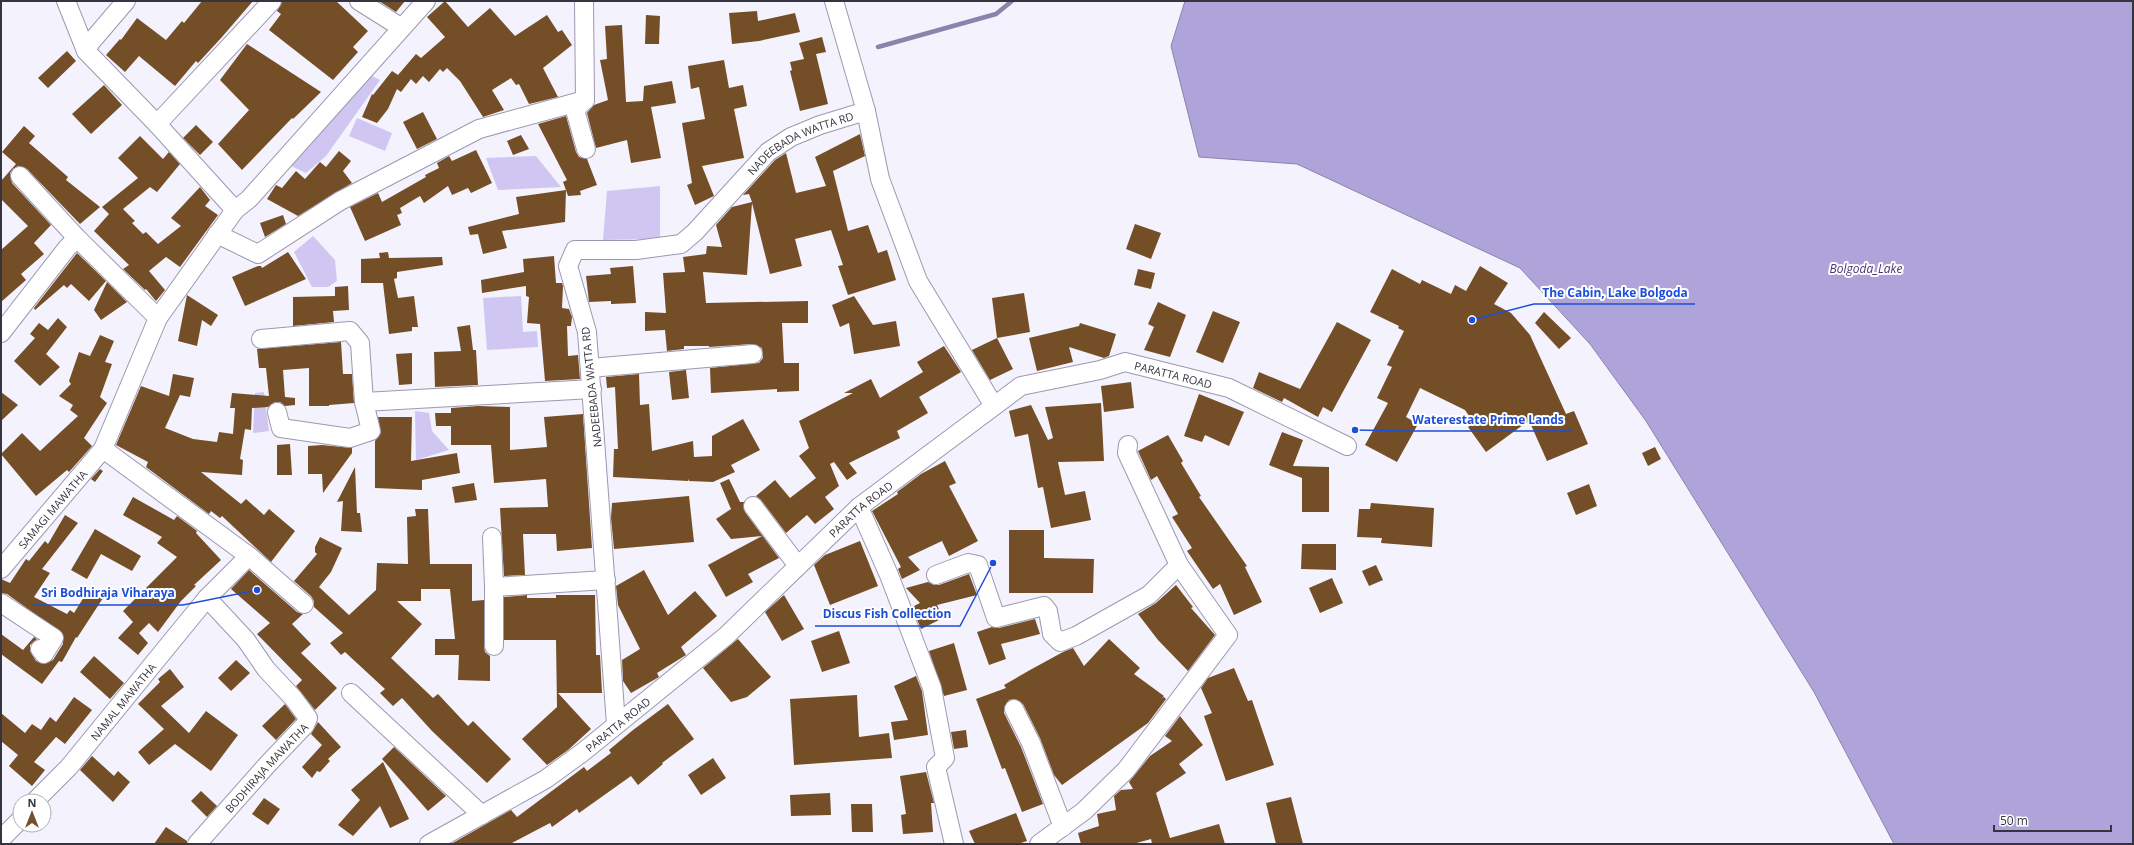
<svg xmlns="http://www.w3.org/2000/svg" width="2134" height="845" viewBox="0 0 2134 845" font-family="'Open Sans',sans-serif">
	<style>
		.green { fill: #cfc7f2 }
		.water { fill: #afa4d9; stroke: #8b83ab }
		.lines { fill: none; stroke-linecap: round; stroke-linejoin: round }
		.stream { stroke: #8b83ab; stroke-width: 4.5 }
		.building { fill: #744e26 }
		.minor-casing { stroke: #9d98b1; stroke-width: 20 }
		.minor { stroke: #fff; stroke-width: 18 }
		.labels { text-anchor: middle; dominant-baseline: central; stroke-width: 4; stroke-linejoin: round; paint-order: stroke }
		.street-label { font-size: 11px; fill: #36353f; stroke: #fff }
		.water-label { font-size: 12px; font-style: italic; fill: #463474; stroke: #fff }
		.leader { fill: none; stroke: #1d4ed8; stroke-width: 1.5 }
		.callout-dot { fill: #1d4ed8; stroke: #fff; stroke-width: 1.5 }
		.callout-label { font-size: 12px; text-anchor: middle; font-weight: bold; fill: #1d4ed8; stroke: #fff; stroke-width: 4; stroke-linejoin: round; paint-order: stroke }
	</style>
	<rect width="100%" height="100%" fill="#f4f2fd"/>
	<g class="green">
		<polygon points="366,73 380,80 326,156 306,173 285,163"/>
		<polygon points="357,118 392,133 385,151 349,136"/>
		<polygon points="536,156 561,187 498,190 486,158"/>
		<polygon points="660,186 660,239 603,240 607,191"/>
		<polygon points="313,236 335,260 337,281 328,287 312,287 294,252"/>
		<polygon points="521,296 523,332 537,331 538,347 487,350 483,298"/>
		<polygon points="264,392 269,431 253,433 255,393"/>
		<polygon points="415,411 429,413 432,431 449,450 416,460"/>
	</g>
	<polygon class="water" points="1185,1 2133,1 2133,844 1894,844 1814,692 1646,421 1590,344 1520,268 1297,164 1199,157 1171,46"/>
	<g class="lines">
		<polyline class="stream" points="878,47 996,14 1012,1"/>
	</g>
	<g class="building">
		<polygon points="202,1 253,1 222,37 198,63 196,61 175,86 139,56 125,72 106,55 120,39 121,40 137,18 166,40 182,21 184,23"/>
		<polygon points="282,1 336,1 368,31 353,47 358,52 333,80 269,30 281,14 277,11"/>
		<polygon points="379,1 405,1 396,12"/>
		<polygon points="445,1 468,27 490,8 515,36 547,15 558,32 562,30 572,45 543,68 558,97 529,104 519,84 516,85 511,78 492,90 504,110 483,117 460,81 447,68 443,72 440,69 429,82 423,76 416,84 411,79 401,92 397,89 388,109 377,123 362,117 372,94 373,95 392,71 398,75 416,54 421,58 445,37 427,17"/>
		<polygon points="757,11 758,21 795,13 800,32 759,41 732,44 729,13"/>
		<polygon points="646,15 660,16 659,44 645,44"/>
		<polygon points="622,25 626,102 643,101 644,86 672,81 676,103 651,107 661,158 631,163 627,140 596,148 587,113 594,105 608,100 600,60 607,59 605,26"/>
		<polygon points="822,37 826,52 816,54 828,104 800,111 790,71 792,70 790,62 804,59 799,43"/>
		<polygon points="247,44 321,92 293,119 292,118 242,170 218,144 249,110 220,80"/>
		<polygon points="67,51 76,61 48,88 38,78"/>
		<polygon points="724,60 729,88 743,85 747,106 734,109 744,158 702,166 714,196 695,205 687,185 692,183 682,123 705,119 699,87 691,89 688,66"/>
		<polygon points="104,85 122,105 91,134 72,114"/>
		<polygon points="423,112 437,139 417,149 403,122"/>
		<polygon points="566,116 576,152 579,157 587,159 597,185 580,191 581,195 568,196 566,190 565,222 502,231 507,248 483,254 478,234 470,235 468,227 519,214 516,197 566,190 563,182 567,180 538,124"/>
		<polygon points="196,125 213,142 200,155 183,138"/>
		<polygon points="24,126 35,136 29,143 68,177 66,180 100,207 80,224 27,169 18,166 13,169 10,173 12,183 51,225 34,243 44,254 21,274 26,280 1,302 1,250 28,226 1,199 1,181 16,164 2,152"/>
		<polygon points="860,134 865,156 833,171 848,231 868,225 878,253 887,250 896,280 848,295 838,266 843,265 831,230 795,239 802,266 770,274 752,203 747,275 703,272 706,303 808,301 808,323 782,323 784,363 799,363 799,391 777,392 777,389 711,393 710,368 759,363 763,358 762,348 752,344 709,347 709,346 684,346 684,349 667,351 665,330 645,331 645,312 666,313 663,273 685,272 683,257 706,254 707,246 722,247 716,225 732,207 752,202 749,194 743,195 775,160 786,153 796,193 826,186 815,157"/>
		<polygon points="521,135 529,149 513,155 507,141"/>
		<polygon points="140,136 163,159 169,152 180,164 157,192 150,187 123,209 135,221 132,223 143,234 146,232 158,244 181,226 171,218 200,187 210,200 205,206 218,215 180,267 166,257 149,271 165,290 156,301 146,289 145,290 123,269 129,265 94,231 109,214 102,207 138,178 118,158"/>
		<polygon points="476,150 492,183 471,193 468,188 452,195 448,186 424,203 420,196 400,208 402,213 397,215 401,225 365,241 350,207 378,193 382,202 426,177 425,175 439,168 437,163 449,156 452,161"/>
		<polygon points="339,151 351,161 343,171 352,183 298,216 267,199 276,185 282,188 296,171 305,179 320,162 326,167"/>
		<polygon points="283,215 286,224 265,237 260,223"/>
		<polygon points="1135,224 1161,233 1151,259 1126,249"/>
		<polygon points="288,252 306,279 245,306 232,277 258,266 261,266 262,268"/>
		<polygon points="388,252 389,258 442,257 443,265 397,272 397,278 394,279 398,298 414,296 418,327 412,327 412,331 389,334 383,283 361,283 361,259 380,258 379,253"/>
		<polygon points="77,253 106,281 89,301 71,284 67,288 64,285 35,310 34,308"/>
		<polygon points="554,256 556,283 562,283 563,286 562,308 569,309 572,317 571,326 567,326 568,356 578,355 580,379 545,381 540,324 527,323 529,297 526,296 526,286 482,293 481,280 524,272 523,259"/>
		<polygon points="633,266 636,303 611,304 611,301 589,302 586,276 611,274 610,268"/>
		<polygon points="1480,266 1508,283 1494,304 1511,313 1530,335 1566,414 1574,411 1588,444 1547,461 1531,425 1529,426 1527,422 1486,452 1468,427 1474,423 1465,410 1420,388 1406,417 1418,424 1397,462 1365,445 1388,403 1377,398 1392,367 1387,365 1404,331 1398,328 1399,326 1370,312 1392,269 1420,284 1422,280 1451,294 1455,285 1466,291"/>
		<polygon points="1138,269 1155,273 1151,289 1134,285"/>
		<polygon points="107,282 127,302 101,320 94,310"/>
		<polygon points="348,286 349,310 333,311 334,322 293,326 293,297 335,296 335,287"/>
		<polygon points="1024,293 1030,332 997,338 992,298"/>
		<polygon points="187,295 218,315 211,326 202,320 197,346 178,341"/>
		<polygon points="854,296 873,325 896,321 900,346 854,354 849,323 840,327 832,305"/>
		<polygon points="1158,302 1186,315 1170,357 1144,350 1154,327 1148,324"/>
		<polygon points="1213,311 1240,322 1223,363 1196,352"/>
		<polygon points="1544,312 1571,338 1559,349 1535,323"/>
		<polygon points="58,318 67,327 46,354 60,367 40,386 14,361 35,338 30,334 39,323 48,330"/>
		<polygon points="1337,322 1371,340 1332,412 1323,407 1318,417 1284,398 1282,402 1253,388 1259,372 1300,389"/>
		<polygon points="1080,323 1116,334 1109,356 1104,358 1069,347 1073,362 1037,371 1029,338 1079,326"/>
		<polygon points="470,325 473,350 476,350 478,385 435,387 434,352 461,351 457,327"/>
		<polygon points="100,335 114,341 105,362 112,364 100,397 107,403 84,438 92,446 69,472 67,470 36,496 1,454 22,433 40,451 78,416 70,410 73,405 59,396 71,384 69,381 79,352 90,356"/>
		<polygon points="997,338 1013,369 990,380 972,350"/>
		<polygon points="341,342 343,374 352,374 354,403 329,405 329,406 309,406 309,368 283,370 285,397 295,398 295,405 285,406 280,402 275,402 268,407 252,408 251,430 245,429 240,459 243,460 242,475 201,472 241,504 246,499 264,515 269,509 295,531 271,562 222,516 220,518 211,511 209,514 146,467 148,462 116,445 141,386 169,396 173,374 194,378 190,397 180,395 165,428 193,439 217,442 219,432 233,434 235,408 230,408 232,393 269,396 266,368 259,368 257,349"/>
		<polygon points="944,346 961,372 919,397 928,413 897,431 900,438 849,463 857,473 847,480 834,462 830,464 839,486 825,497 834,509 815,524 807,515 786,533 761,500 756,496 775,480 790,498 816,478 799,456 809,448 799,421 853,393 844,393 871,379 880,398 923,372 917,362"/>
		<polygon points="412,353 412,384 399,385 396,354"/>
		<polygon points="686,370 689,398 672,400 669,372"/>
		<polygon points="639,374 640,405 649,404 652,451 693,441 694,457 712,456 712,436 743,419 760,450 731,465 735,472 713,482 689,481 688,479 688,481 613,477 614,449 618,449 615,387 607,388 606,377"/>
		<polygon points="1131,382 1134,408 1104,412 1101,386"/>
		<polygon points="1,392 18,405 1,421"/>
		<polygon points="1199,394 1244,412 1229,446 1205,435 1202,442 1184,436"/>
		<polygon points="1101,403 1104,461 1058,462 1065,495 1085,491 1091,520 1051,528 1043,487 1038,488 1028,434 1015,437 1009,411 1031,405 1048,440 1053,438 1045,407"/>
		<polygon points="478,406 510,407 510,450 547,447 544,417 583,414 592,548 557,551 556,534 523,534 525,575 504,576 500,508 548,507 546,479 494,483 491,445 451,445 451,426 436,426 435,413 451,413 451,408"/>
		<polygon points="378,417 412,417 411,461 457,453 460,473 422,480 422,490 375,488 375,441 381,433"/>
		<polygon points="1282,432 1303,440 1293,466 1329,467 1329,512 1302,512 1302,478 1269,465"/>
		<polygon points="1168,435 1183,461 1181,463 1201,496 1199,497 1247,566 1245,567 1262,602 1234,615 1220,584 1213,589 1187,551 1192,548 1172,517 1178,514 1157,476 1151,480 1138,451"/>
		<polygon points="290,444 292,475 277,475 277,445"/>
		<polygon points="322,445 352,448 352,453 323,493 322,474 308,474 308,446"/>
		<polygon points="1655,447 1661,459 1648,466 1642,453"/>
		<polygon points="945,461 956,483 949,486 978,541 949,556 942,541 908,557 920,570 902,579 898,569 901,567 872,511 898,494 897,492 921,474"/>
		<polygon points="355,467 357,513 360,513 362,532 341,531 343,501 337,502"/>
		<polygon points="100,469 103,471 95,482 91,479"/>
		<polygon points="729,479 740,502 744,502 745,512 779,558 748,574 753,582 726,597 708,565 762,536 731,539 716,519 731,509 720,483"/>
		<polygon points="474,483 477,500 455,503 452,487"/>
		<polygon points="1589,484 1597,506 1576,515 1567,493"/>
		<polygon points="689,496 694,542 614,549 611,518 612,503"/>
		<polygon points="133,497 174,520 177,516 197,531 196,533 221,560 194,585 196,586 181,601 158,632 149,623 139,633 148,643 138,655 118,638 133,622 123,611 177,557 157,543 162,537 123,515"/>
		<polygon points="1371,503 1434,508 1432,547 1381,543 1382,538 1357,537 1359,509 1370,509"/>
		<polygon points="415,509 428,509 430,564 472,564 472,601 484,600 484,646 485,652 490,656 490,681 458,680 459,655 435,655 435,639 455,639 450,589 421,589 421,601 397,601 422,624 391,658 433,698 438,694 468,726 473,721 511,759 487,783 432,731 402,698 393,706 380,693 385,689 345,652 341,655 330,643 343,633 314,607 314,601 311,596 294,581 317,554 315,552 315,547 320,537 342,548 331,572 319,587 349,615 376,590 377,563 408,564 407,517 416,516"/>
		<polygon points="65,515 78,523 42,569 50,573 34,597 67,614 70,610 74,613 89,589 103,598 77,638 76,637 62,662 59,661 42,684 1,654 1,634 23,650 34,637 37,639 30,645 30,651 36,661 44,664 53,660 63,644 63,634 7,594 1,593 1,579 10,583 26,559 29,561 45,541 48,544"/>
		<polygon points="95,529 141,556 132,571 101,554 87,579 71,570"/>
		<polygon points="1009,530 1044,530 1044,558 1094,559 1093,593 1009,593"/>
		<polygon points="860,541 878,586 830,605 814,565 825,555"/>
		<polygon points="1302,544 1336,544 1336,570 1301,569"/>
		<polygon points="1376,565 1383,580 1369,586 1362,571"/>
		<polygon points="249,570 297,612 303,614 292,624 311,644 301,653 337,688 315,710 296,686 302,680 257,634 270,623 231,589"/>
		<polygon points="644,570 668,615 695,591 717,616 681,647 686,655 657,673 659,677 631,693 623,681 622,660 640,649 618,605 616,586"/>
		<polygon points="969,574 977,595 937,605 943,618 921,629 912,607 920,603 906,588 928,582 934,585 939,585"/>
		<polygon points="1332,578 1343,603 1320,613 1309,588"/>
		<polygon points="1176,585 1193,607 1191,608 1215,635 1188,671 1158,640 1138,614 1156,603"/>
		<polygon points="527,595 527,598 556,598 556,595 595,595 596,655 600,655 602,693 558,693 591,729 568,750 547,765 522,739 557,707 556,640 504,640 504,597"/>
		<polygon points="784,595 804,629 782,641 765,612"/>
		<polygon points="1035,619 1040,634 1001,644 1006,659 989,665 977,632 992,627 999,628"/>
		<polygon points="839,631 850,663 822,672 811,641"/>
		<polygon points="738,639 771,677 747,697 731,702 703,668"/>
		<polygon points="1109,639 1140,668 1134,674 1164,696 1162,698 1164,697 1166,699 1148,723 1062,785 1054,775 1040,738 1023,704 1015,699 1009,700 1004,708 1004,713 1021,747 1043,804 1022,812 1005,768 1002,769 976,699 1006,688 1004,685 1030,670 1063,652 1073,648 1084,666"/>
		<polygon points="954,643 967,690 944,696 929,651"/>
		<polygon points="94,656 124,683 110,699 80,672"/>
		<polygon points="236,660 250,673 231,691 218,678"/>
		<polygon points="1234,668 1248,701 1252,700 1274,765 1226,781 1204,716 1212,713 1201,688 1208,678"/>
		<polygon points="170,669 184,687 161,706 189,733 206,711 238,735 211,771 175,744 149,765 138,752 164,729 138,704 160,682 158,679"/>
		<polygon points="916,676 922,691 928,735 894,740 891,722 908,720 894,686"/>
		<polygon points="857,695 859,737 889,733 892,758 794,765 790,699"/>
		<polygon points="74,697 92,710 65,744 56,737 34,762 45,770 32,786 9,766 18,755 1,741 1,713 25,733 32,724 41,730 50,717 56,722"/>
		<polygon points="285,704 296,719 276,740 262,726"/>
		<polygon points="668,704 694,739 662,763 663,764 638,785 631,776 579,813 577,809 552,827 550,823 510,844 451,844 511,810 517,817 584,767 587,771 611,753 609,750 633,730"/>
		<polygon points="1180,716 1203,745 1179,764 1186,773 1156,793 1170,838 1219,824 1225,844 1152,844 1151,839 1133,844 1081,844 1078,833 1099,826 1097,814 1116,810 1114,796 1121,790 1133,789 1129,782 1150,756 1172,741 1165,736"/>
		<polygon points="318,722 341,747 328,759 330,761 320,772 317,771 312,778 302,767 322,745 311,734"/>
		<polygon points="966,730 968,747 954,749 951,732"/>
		<polygon points="394,747 446,796 428,811 382,759"/>
		<polygon points="92,756 114,776 118,771 130,782 113,802 80,770"/>
		<polygon points="713,758 726,778 701,795 688,775"/>
		<polygon points="383,762 409,819 390,828 380,806 353,836 338,825 360,800 351,790"/>
		<polygon points="926,772 934,803 931,803 933,832 903,834 901,815 906,814 900,776"/>
		<polygon points="201,791 217,806 207,817 191,801"/>
		<polygon points="830,793 831,815 791,816 790,795"/>
		<polygon points="1291,797 1303,844 1276,844 1266,803"/>
		<polygon points="264,798 280,809 268,825 252,814"/>
		<polygon points="851,804 872,804 873,832 852,832"/>
		<polygon points="1016,813 1027,841 1018,844 975,844 969,831"/>
		<polygon points="166,827 187,841 187,844 154,844"/>
	</g>
	<g class="lines">
		<defs>
			<g id="minor">
				<polyline points="66,1 86,51 157,124 235,210"/>
				<polyline points="359,1 402,28"/>
				<polyline points="834,1 866,111 880,179 918,281 994,406"/>
				<polyline points="86,51 91,42 126,1"/>
				<polyline points="585,100 575,110 586,149"/>
				<polyline points="157,124 272,1"/>
				<polyline points="217,234 258,254 340,201 479,129 585,100 584,1"/>
				<polyline points="158,318 235,210 249,199 426,1"/>
				<polyline points="1,333 67,248 77,238"/>
				<polyline points="261,339 350,331 360,343 364,402 592,389"/>
				<polyline points="590,368 753,354"/>
				<polyline points="277,412 281,428 350,438 371,431 364,402"/>
				<polyline points="103,449 249,556 304,604"/>
				<polyline points="753,506 798,566"/>
				<polyline points="859,507 889,575 932,688 945,758 936,767 954,844"/>
				<polyline points="492,537 494,587 606,580"/>
				<path id="s1" d="M1 569 103 449 158 318 77 238 20 176"/>
				<polyline points="936,575 968,563 978,565 996,618 1044,606 1048,611 1052,634 1060,642 1076,636 1149,595 1179,565"/>
				<polyline points="494,587 494,646"/>
				<polyline points="1,603 54,638 44,654 40,649"/>
				<polyline points="351,693 482,815"/>
				<polyline points="1014,709 1031,743 1063,827"/>
				<path id="s2" d="M616 724 587 332 568 266 575 250H636L681 244 695 232 768 152 791 137 820 125 866 111"/>
				<path id="s3" d="M35 801 69 767 207 598 249 556"/>
				<polyline points="1,839 20,820"/>
				<path id="s4" d="M197 844 267 765 305 725 308 718 294 699 266 669 246 640 207 598"/>
				<path id="s5" d="M429 844 546 779 583 752 726 636 859 507 1021 386 1100 370 1125 362 1229 388 1347 446"/>
				<polyline points="1039,844 1084,811 1126,770 1228,635 1179,565 1127,453 1128,445"/>
			</g>
		</defs>
		<use href="#minor" class="minor-casing"/>
		<use href="#minor" class="minor"/>
	</g>
	<g class="labels">
		<g class="street-label">
			<text stroke="none"><textPath href="#s2" startOffset="745">NADEEBADA WATTA RD</textPath></text>
			<text stroke="none"><textPath href="#s5" startOffset="908">PARATTA ROAD</textPath></text>
			<text transform="translate(591 387) rotate(-96)">NADEEBADA WATTA RD</text>
			<text stroke="none"><textPath href="#s1" startOffset="79">SAMAGI MAWATHA</textPath></text>
			<text stroke="none"><textPath href="#s5" startOffset="549">PARATTA ROAD</textPath></text>
			<text stroke="none"><textPath href="#s3" startOffset="133">NAMAL MAWATHA</textPath></text>
			<text stroke="none"><textPath href="#s5" startOffset="224">PARATTA ROAD</textPath></text>
			<text stroke="none"><textPath href="#s4" startOffset="103">BODHIRAJA MAWATHA</textPath></text>
		</g>
		<g class="water-label">
			<text x="1866" y="268">Bolgoda_Lake</text>
		</g>
	</g>
	<path class="leader" d="M1472 320L1534 304H1695M1355 430L1404 431H1572M257 590L183 605H34M993 563L960 626H815"/>
	<g class="callout-dot">
		<circle cx="1472" cy="320" r="4"/>
		<circle cx="1355" cy="430" r="4"/>
		<circle cx="257" cy="590" r="4"/>
		<circle cx="993" cy="563" r="4"/>
	</g>
	<g class="callout-label">
		<text x="1615" y="297">The Cabin, Lake Bolgoda</text>
		<text x="1488" y="424">Waterestate Prime Lands</text>
		<text x="108" y="597">Sri Bodhiraja Viharaya</text>
		<text x="887" y="618">Discus Fish Collection</text>
	</g>
	<rect width="2134" height="845" fill="none" stroke="#36353f" stroke-width="4"/>
	<g transform="translate(32 813)"><circle r="19" fill="#ffffff" stroke="#afaeb2"/>
	<path d="M0-3L7 15L0 10L-7 15Z" fill="#74502a"/>
	<text y="-6" font-size="11" font-weight="bold" text-anchor="middle" fill="#36353f">N</text>
	</g>
	<path d="M1994 825v6h117v-6" fill="none" stroke="#36353f" stroke-width="2"/>
	<text x="2000" y="825" font-size="12" fill="#36353f" stroke="#ffffff" stroke-width="3" paint-order="stroke">50 m</text>
</svg>
